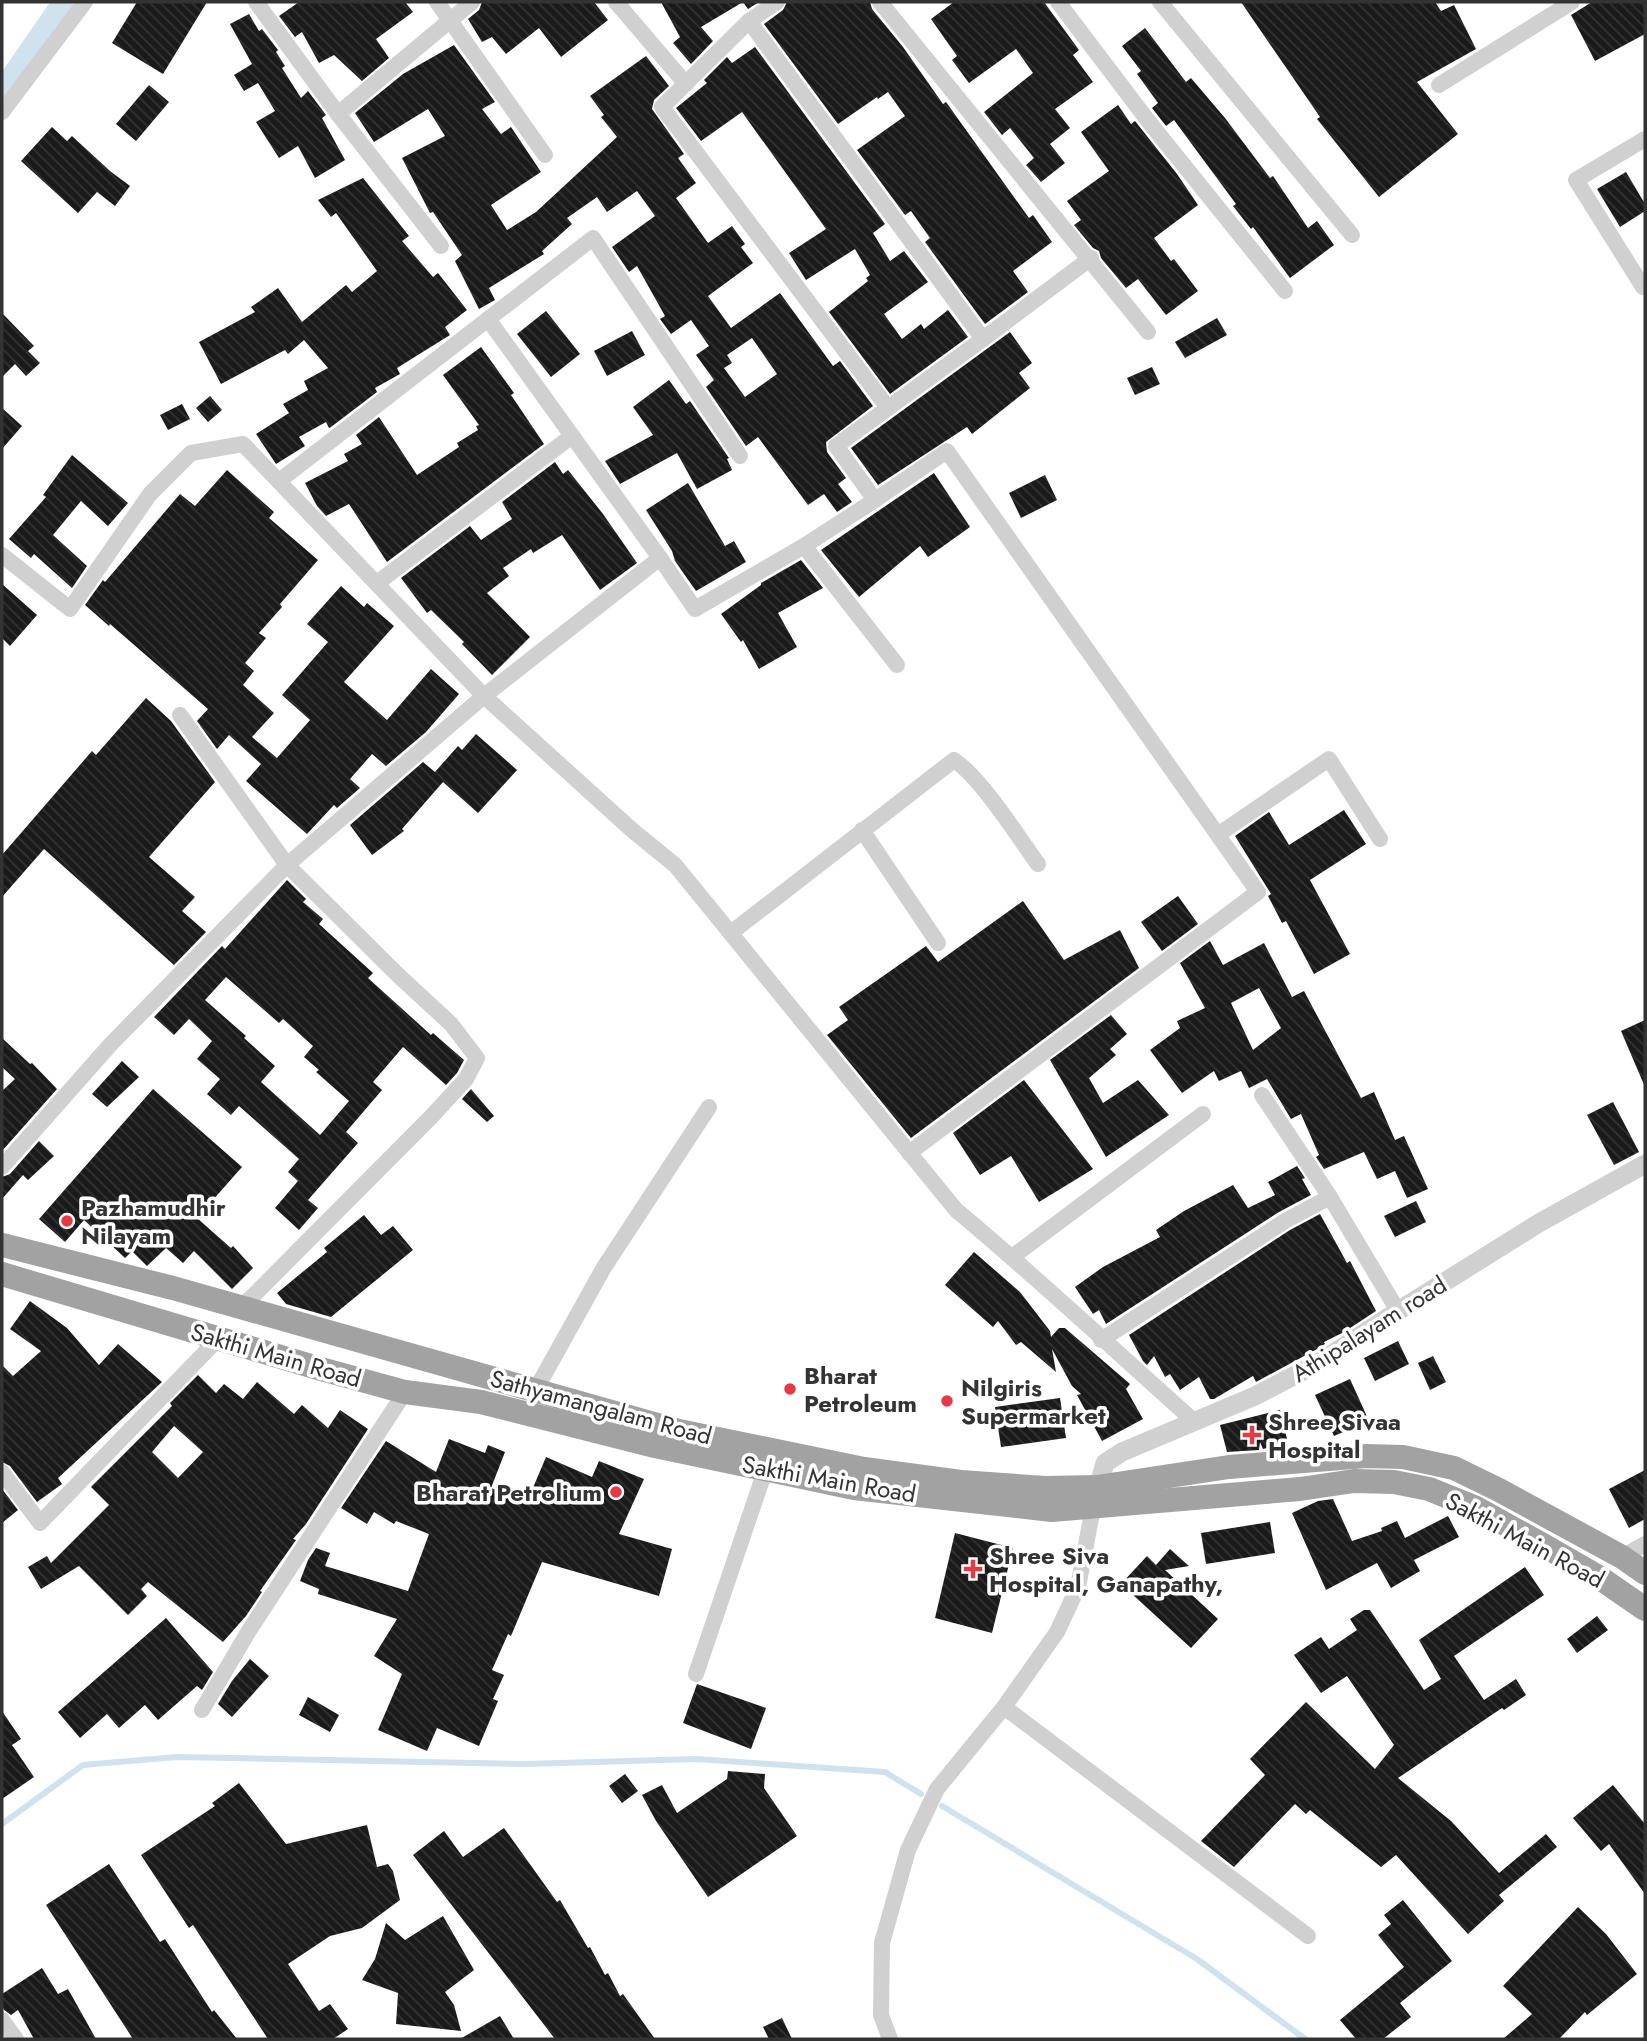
<svg xmlns="http://www.w3.org/2000/svg" width="1647" height="2041" viewBox="0 0 1647 2041" font-family="Jost,sans-serif">
	<style>
		.lines { fill: none; stroke-linecap: round; stroke-linejoin: round }
		.stream { stroke: #cfe2ee; stroke-width: 6 }
		.canal { stroke: #cfe2ee; stroke-width: 21 }
		.building { fill: url(#building-back-hatch); fill-rule: evenodd }
		.minor { stroke: #d0d0d0; stroke-width: 16 }
		.tertiary { stroke: #d0d0d0; stroke-width: 19 }
		.trunk { stroke: #a2a2a2; stroke-width: 24 }
		.poi-dot { fill: #e63946; stroke: #fff; stroke-width: 2.5 }
		.labels { text-anchor: middle; dominant-baseline: central; stroke-width: 7; stroke-linejoin: round; paint-order: stroke }
		.poi-label { font-size: 24px; font-weight: bold; fill: #333; stroke: #fff; text-anchor: start }
		.street-label { font-size: 24px; fill: #333; stroke: #fff }
	</style>
	<defs>
		<pattern id="building-back-hatch" width="6" height="6" patternUnits="userSpaceOnUse" patternTransform="scale(1.75)"><rect width="6" height="6" fill="#1a1a1a"/><path d="M-1 5l2 2M0 0l6 6M5-1l2 2" fill="none" stroke="#333"/></pattern>
	</defs>
	<rect width="100%" height="100%" fill="#fff"/>
	<g class="lines">
		<g class="stream">
			<polyline points="942,1806 1197,1959 1305,2039"/>
			<polyline points="2,1824 83,1765 177,1757 526,1764 697,1759 885,1772 921,1794"/>
		</g>
		<polyline class="canal" points="2,90 63,2"/>
	</g>
	<g class="building">
		<polygon points="137,2 207,2 163,74 112,43"/>
		<polygon points="299,2 405,2 413,12 376,39 389,58 362,81 334,55 319,63 302,32 295,37 279,16"/>
		<polygon points="482,2 594,2 608,20 561,57 539,28 506,54 492,37 482,42 468,19 479,10"/>
		<polygon points="661,2 759,2 748,9 743,2 701,27 713,41 691,64 673,43 680,37"/>
		<polygon points="787,2 870,2 872,9 903,47 943,104 946,102 1029,218 1033,215 1052,242 1013,271 1028,292 985,324 925,242 930,238 911,211 905,215 857,150 905,116 888,92 878,99 877,97 838,124 764,24 783,10"/>
		<polygon points="954,2 1044,2 1079,50 1073,55 1093,82 1055,109 1070,128 1050,144 1065,163 1041,182 1026,165 1034,158 1010,128 1002,135 984,112 1033,73 1016,49 969,83 952,60 957,56 931,19"/>
		<polygon points="1241,2 1435,2 1441,11 1454,5 1476,49 1417,82 1458,134 1379,197 1317,119 1320,117"/>
		<polygon points="1592,2 1645,2 1645,34 1595,61 1571,15"/>
		<polygon points="249,14 259,31 262,29 278,50 276,52 285,66 282,68 301,98 308,91 326,115 322,118 345,160 315,178 298,146 279,158 256,122 275,111 258,83 244,91 234,75 252,64 230,24"/>
		<polygon points="1145,28 1186,82 1191,78 1225,118 1270,178 1273,176 1308,228 1317,221 1334,245 1290,278 1253,227 1251,229 1233,206 1236,204 1174,120 1166,126 1152,108 1158,103 1137,74 1141,71 1122,46"/>
		<path d="M454 45 495 102 482 109 501 134 511 127 541 172 491 205 507 230 536 212 617 137 601 117 604 115 590 96 646 56 669 86 654 100 652 109 684 154 678 158 696 183 676 198 708 243 732 226 745 244 741 247 753 263 708 296 731 328 780 293 833 366 840 361 873 406 826 442 827 452 846 478 838 484 852 502 837 512 824 494 808 505 758 437 746 446 706 387 714 380 696 355 709 346 691 320 671 334 660 319 665 316 637 266 629 272 612 247 655 216 637 191 607 212 597 197 567 218 572 224 542 251 544 254 489 288 495 300 479 309 455 261 462 255 433 212 430 213 402 158 445 136 428 109 374 142 355 113 403 74ZM752 338 777 374 745 397 724 368 732 363 727 355Z"/>
		<polygon points="755,47 885,224 873,233 890,261 904,251 928,282 884,314 902,339 921,324 924,329 948,310 968,337 890,394 829,312 868,281 866,278 870,275 855,249 806,280 789,253 826,229 742,112 701,141 676,108 707,83 704,80 727,57 732,63"/>
		<polygon points="149,85 169,102 136,141 116,124"/>
		<polygon points="1118,105 1131,124 1135,121 1177,174 1198,205 1154,238 1171,261 1174,259 1198,291 1166,315 1138,279 1126,288 1101,258 1099,251 1093,248 1074,225 1081,220 1067,201 1109,171 1081,132"/>
		<polygon points="52,127 67,141 72,136 110,171 130,186 115,206 97,192 78,213 21,161"/>
		<polygon points="1626,172 1645,204 1645,211 1620,227 1597,189"/>
		<polygon points="363,178 409,236 402,241 433,277 438,273 467,310 445,327 450,335 397,368 400,374 375,388 377,392 331,427 329,428 326,422 299,437 305,446 276,464 256,434 289,413 283,404 308,390 304,381 328,368 304,340 288,354 285,350 221,384 199,342 255,312 251,307 278,288 302,322 346,285 352,292 377,271 336,213 331,217 318,200"/>
		<polygon points="546,311 580,354 551,377 517,334"/>
		<polygon points="2,313 34,346 28,351 40,363 26,376 15,364 2,377"/>
		<polygon points="1217,318 1227,335 1185,358 1175,342"/>
		<polygon points="632,331 645,355 607,376 594,351"/>
		<polygon points="1010,332 1032,363 1019,373 1030,388 972,434 967,427 878,485 851,448"/>
		<polygon points="481,347 514,393 511,395 544,444 387,562 349,504 326,516 317,506 305,483 348,461 344,454 362,444 356,435 379,417 417,475 459,447 457,443 478,430 476,426 479,425 443,375"/>
		<polygon points="1152,367 1160,384 1135,395 1127,378"/>
		<polygon points="669,380 686,404 690,401 729,458 727,459 732,470 697,489 677,453 620,484 605,461 653,435 633,407"/>
		<polygon points="210,396 222,410 208,422 196,408"/>
		<polygon points="182,404 190,419 168,430 160,415"/>
		<polygon points="2,408 22,426 2,449"/>
		<polygon points="72,455 128,503 108,526 81,501 53,535 87,566 72,588 34,554 31,558 9,539 46,497 43,495"/>
		<polygon points="555,462 563,474 568,470 603,514 637,563 600,590 562,535 533,553 531,549 503,568 509,576 487,593 530,637 492,675 462,644 464,642 431,610 427,613 401,578 470,526 481,540 512,519 502,502"/>
		<polygon points="227,470 274,512 269,518 318,560 280,604 282,607 259,633 266,638 245,663 254,671 243,685 274,713 252,737 277,758 310,720 282,695 328,642 307,624 341,586 364,607 367,603 394,626 344,682 387,720 431,669 459,694 426,732 386,766 372,754 350,779 360,788 337,808 334,805 307,834 246,781 261,764 229,735 217,749 197,721 208,709 110,624 109,626 85,605 103,580 105,582 180,494 195,506"/>
		<polygon points="934,473 970,527 928,557 920,546 859,597 821,550"/>
		<polygon points="1045,475 1057,500 1021,518 1009,493"/>
		<polygon points="688,483 725,546 734,541 746,562 696,591 675,561 672,551 646,510"/>
		<polygon points="801,560 823,588 778,613 797,647 759,669 743,640 741,642 721,614 761,585 761,583"/>
		<polygon points="2,584 37,615 10,646 2,638"/>
		<polygon points="146,698 171,721 215,782 149,857 195,897 182,911 206,932 174,965 44,849 2,897 2,855 92,751 96,755"/>
		<polygon points="476,734 517,770 478,813 443,782 402,829 404,831 372,855 350,825 423,762 435,772 458,746 462,750"/>
		<polygon points="1344,810 1366,844 1310,880 1350,954 1314,974 1286,921 1282,923 1268,896 1271,894 1235,836 1269,812 1289,845"/>
		<path d="M287 880 306 899 303 902 323 919 319 924 373 973 368 978 431 1035 433 1033 464 1060 457 1073 446 1085 403 1047 373 1082 382 1090 346 1132 358 1143 308 1200 318 1208 299 1230 275 1208 298 1181 288 1172 299 1159 239 1106 231 1115 207 1094 220 1079 197 1059 212 1041 189 1019 174 1035 154 1017 222 946 225 949ZM226 977 279 1023 283 1019 313 1046 304 1057 319 1070 316 1072 349 1101 320 1135 261 1082 275 1066 244 1038 246 1036 205 1000Z"/>
		<polygon points="1178,896 1198,924 1162,951 1141,922"/>
		<polygon points="1023,901 1064,960 1120,930 1139,968 911,1138 827,1035 848,1020 839,1007 926,946 938,962"/>
		<path d="M1210 941 1223 965 1264 943 1292 997 1304 991 1361 1098 1374 1092 1395 1140 1404 1136 1428 1189 1407 1198 1395 1171 1377 1179 1364 1152 1324 1169 1316 1157 1319 1155 1301 1114 1291 1119 1267 1079 1249 1088 1241 1071 1219 1081 1214 1071 1182 1093 1150 1050 1180 1028 1177 1021 1205 1008 1180 963ZM1259 988 1281 1028 1253 1050 1231 1003Z"/>
		<polygon points="1111,1015 1127,1034 1110,1049 1116,1055 1089,1078 1103,1103 1138,1080 1169,1115 1106,1157 1050,1060"/>
		<polygon points="1645,1020 1645,1087 1621,1031"/>
		<polygon points="2,1038 30,1064 32,1063 57,1089 2,1151 2,1091 15,1079 2,1067"/>
		<polygon points="122,1061 139,1077 107,1107 92,1094"/>
		<polygon points="1024,1080 1093,1169 1039,1202 1011,1156 980,1175 953,1133"/>
		<polygon points="153,1089 242,1167 197,1218 231,1248 233,1246 253,1268 232,1289 194,1251 183,1263 166,1248 147,1266 132,1251 125,1258 84,1220 65,1242 39,1219"/>
		<polygon points="471,1089 494,1116 487,1122 462,1099"/>
		<polygon points="1613,1102 1639,1152 1614,1165 1587,1115"/>
		<polygon points="39,1141 54,1156 28,1180 23,1175 2,1199 2,1177 10,1174"/>
		<polygon points="1297,1166 1305,1178 1302,1179 1311,1195 1279,1212 1106,1324 1099,1310 1093,1314 1075,1287 1103,1267 1160,1237 1156,1230 1184,1211 1233,1185 1248,1208 1275,1195 1268,1182"/>
		<polygon points="1416,1201 1426,1222 1395,1237 1384,1216"/>
		<polygon points="1320,1214 1347,1263 1350,1261 1376,1311 1344,1332 1324,1342 1325,1344 1317,1349 1256,1382 1253,1376 1214,1399 1210,1399 1199,1377 1180,1390 1170,1374 1165,1377 1154,1356 1147,1365 1143,1361 1129,1335 1290,1230"/>
		<polygon points="364,1215 381,1235 393,1226 413,1250 331,1317 286,1304 277,1293 327,1252 324,1248"/>
		<polygon points="974,1252 1020,1292 1050,1331 1051,1337 1059,1328 1065,1328 1130,1384 1126,1389 1143,1419 1102,1441 1077,1395 1081,1394 1072,1386 1052,1349 1056,1372 1021,1342 1016,1345 998,1321 993,1327 945,1285"/>
		<polygon points="30,1301 67,1328 99,1365 118,1344 162,1382 58,1478 62,1484 37,1502 10,1466 2,1462 2,1365 13,1376 41,1351 10,1329"/>
		<polygon points="1398,1341 1409,1364 1375,1381 1364,1358"/>
		<polygon points="1433,1356 1446,1382 1430,1390 1418,1363"/>
		<path d="M198 1375 216 1393 224 1384 243 1399 257 1382 294 1414 302 1405 328 1428 340 1410 368 1429 306 1524 293 1539 296 1540 260 1591 262 1592 246 1616 223 1642 148 1582 141 1589 147 1596 128 1615 79 1566 41 1589 28 1567 47 1556 51 1563 109 1505 91 1487 172 1406 170 1403ZM174 1426 203 1452 178 1478 152 1452Z"/>
		<polygon points="1350,1379 1369,1421 1334,1436 1315,1395"/>
		<polygon points="1060,1398 1066,1438 1001,1447 995,1407"/>
		<polygon points="1280,1410 1288,1443 1263,1449 1260,1442 1259,1450 1227,1452 1220,1425"/>
		<polygon points="449,1439 485,1453 488,1445 505,1452 491,1488 527,1502 546,1457 592,1477 599,1461 644,1479 619,1534 672,1549 659,1596 542,1562 511,1636 508,1634 492,1670 504,1675 493,1699 498,1701 479,1746 437,1728 427,1751 378,1730 402,1674 374,1656 397,1619 318,1594 319,1589 300,1581 308,1560 316,1548 330,1553 325,1566 408,1591 429,1534 396,1521 394,1524 374,1512 367,1524 341,1508 386,1441 436,1472"/>
		<polygon points="1645,1470 1645,1519 1629,1528 1609,1489"/>
		<polygon points="2,1489 18,1510 2,1523"/>
		<polygon points="1333,1499 1352,1541 1382,1531 1381,1528 1397,1521 1405,1538 1448,1516 1459,1537 1414,1560 1420,1571 1391,1588 1377,1563 1326,1590 1292,1513 1318,1501"/>
		<polygon points="1270,1522 1275,1553 1206,1564 1201,1533"/>
		<polygon points="955,1533 1013,1548 992,1633 935,1618"/>
		<polygon points="1170,1549 1189,1566 1165,1570 1218,1619 1191,1648 1121,1584 1147,1556 1156,1565"/>
		<polygon points="1525,1567 1544,1595 1454,1656 1484,1700 1516,1679 1526,1695 1504,1710 1502,1708 1398,1778 1451,1821 1499,1873 1546,1834 1557,1847 1499,1895 1504,1901 1468,1934 1396,1855 1381,1867 1310,1810 1306,1814 1295,1804 1234,1867 1201,1841 1265,1775 1250,1759 1306,1702 1375,1769 1394,1745 1347,1676 1321,1693 1294,1655 1321,1637 1329,1649 1357,1630 1350,1619 1364,1610 1370,1610 1424,1690 1441,1679 1419,1640"/>
		<polygon points="1597,1616 1608,1630 1577,1653 1567,1639"/>
		<polygon points="166,1618 213,1672 202,1690 197,1686 158,1720 145,1705 119,1728 107,1714 80,1738 58,1712"/>
		<polygon points="250,1659 269,1676 232,1717 218,1704 232,1681"/>
		<polygon points="697,1684 766,1708 751,1749 683,1723"/>
		<polygon points="308,1697 339,1715 330,1732 299,1715"/>
		<polygon points="2,1711 21,1739 12,1745 34,1777 2,1799"/>
		<polygon points="728,1771 765,1774 764,1788 797,1836 708,1897 656,1821 642,1795 662,1785 677,1813 727,1779"/>
		<polygon points="625,1774 638,1791 622,1803 609,1786"/>
		<polygon points="239,1783 286,1844 367,1825 377,1867 388,1864 393,1871 400,1900 362,1928 330,1936 288,1964 319,2011 330,2004 348,2029 333,2039 268,2039 193,1925 189,1928 141,1855 215,1806 212,1803"/>
		<polygon points="1613,1785 1645,1824 1645,1894 1609,1844 1601,1851 1573,1818"/>
		<polygon points="504,1828 557,1902 560,1900 588,1948 590,1947 605,1975 608,1973 620,1996 623,1994 655,2039 555,2039 413,1855 444,1831 463,1857"/>
		<polygon points="109,1864 160,1942 165,1939 212,2012 214,2010 237,2039 133,2039 46,1905"/>
		<polygon points="1403,1900 1452,1961 1400,2003 1411,2017 1383,2039 1356,2039 1340,2020 1404,1967 1378,1935 1391,1924 1384,1915"/>
		<polygon points="1578,1907 1606,1934 1637,1974 1587,2015 1585,2012 1559,2039 1503,2039 1532,2014 1503,1986"/>
		<polygon points="443,1916 474,1970 445,1992 454,2005 461,2031 396,2024 398,1993 362,1980 375,1959 386,1923 405,1940"/>
		<polygon points="42,1968 58,1994 68,1989 96,2039 34,2039 18,2010 11,2015 4,2010 2,2006 2,1994"/>
		<polygon points="500,2016 514,2039 460,2039"/>
		<polygon points="782,2018 792,2039 769,2039 763,2027"/>
	</g>
	<g class="lines">
		<g class="minor">
			<polyline points="256,2 338,114 441,246"/>
			<polyline points="437,2 545,155"/>
			<polyline points="616,2 686,84"/>
			<polyline points="880,2 1148,332"/>
			<polyline points="1058,2 1149,122 1285,291"/>
			<polyline points="1160,2 1352,235"/>
			<polyline points="749,21 662,107 888,408"/>
			<polyline points="1439,85 1572,2"/>
			<polyline points="2,112 85,2"/>
			<polyline points="338,114 472,2"/>
			<polyline points="1645,139 1576,180 1643,287 1645,286"/>
			<polyline points="488,319 660,558"/>
			<polyline points="983,339 1091,258"/>
			<polyline points="279,481 593,238 740,456"/>
			<polyline points="875,500 947,451 1258,892 909,1153"/>
			<polyline points="804,546 897,665"/>
			<polyline points="2,555 70,609 150,494 191,453 243,444 484,696 660,558 695,609 804,546 875,500 836,446 983,339 749,21 777,2"/>
			<polyline points="377,583 572,436"/>
			<polyline points="180,715 287,865 399,976 451,1024 477,1058 466,1079 431,1117 241,1308"/>
			<polyline points="862,830 938,943"/>
			<polyline points="1219,834 1329,759 1380,839"/>
			<path d="M732 932 954 760C982 779 1016 834 1038 864"/>
			<polyline points="1262,1095 1330,1197"/>
			<path d="M2 1167 111 1044 287 865 484 696 632 830 675 865 956 1210C1038 1278 1115 1351 1194 1421"/>
			<polyline points="1012,1257 1203,1114"/>
			<polyline points="1101,1340 1285,1221 1330,1197 1398,1311"/>
			<polyline points="535,1391 603,1269 709,1107"/>
			<polyline points="2,1472 40,1523 218,1339"/>
			<polyline points="1622,1557 1645,1544"/>
			<polyline points="696,1674 766,1468"/>
			<polyline points="1004,1707 1308,1936"/>
			<polyline points="202,1710 250,1629 405,1392"/>
			<polyline points="2,2020 16,2039"/>
			<polyline points="890,2039 881,2015 882,1943 908,1850 937,1789 1004,1707 1057,1632 1078,1587 1093,1508"/>
		</g>
		<polyline class="tertiary" points="1095,1499 1105,1463 1122,1452 1255,1396 1320,1362 1398,1311 1539,1223 1645,1164"/>
		<g class="trunk">
			<polyline points="2,1245 173,1288 679,1431 864,1469 961,1482 1045,1488 1097,1487 1229,1467 1366,1456 1403,1457 1454,1468 1499,1490 1622,1557 1645,1573"/>
			<polyline points="2,1274 321,1369 405,1392 481,1402 655,1446 854,1488 1052,1510 1300,1489 1354,1481 1394,1482 1429,1489 1476,1508 1543,1545 1600,1578 1645,1609"/>
		</g>
	</g>
	<g class="poi-dot">
		<circle cx="67" cy="1221" r="7"/>
		<circle cx="790" cy="1389" r="7"/>
		<circle cx="947" cy="1401" r="7"/>
		<path d="M1248.5 1424.5h7v7h7v7h-7v7h-7v-7h-7v-7h7z"/>
		<circle cx="616" cy="1492" r="7"/>
		<path d="M969.5 1558.5h7v7h7v7h-7v7h-7v-7h-7v-7h7z"/>
	</g>
	<g class="labels">
		<g class="poi-label">
			<text x="81" y="1207">Pazhamudhir<tspan x="81" dy="28">Nilayam</tspan></text>
			<text x="804" y="1375">Bharat<tspan x="804" dy="28">Petroleum</tspan></text>
			<text x="961" y="1387">Nilgiris<tspan x="961" dy="28">Supermarket</tspan></text>
			<text x="1268" y="1421">Shree Sivaa<tspan x="1268" dy="28">Hospital</tspan></text>
			<text x="602" y="1492" text-anchor="end">Bharat Petrolium</text>
			<text x="989" y="1555">Shree Siva<tspan x="989" dy="28">Hospital, Ganapathy,</tspan></text>
		</g>
		<g class="street-label">
			<text transform="translate(1369 1329) rotate(-32)">Athipalayam road</text>
			<text transform="translate(276 1355) rotate(16)">Sakthi Main Road</text>
			<text transform="translate(601 1407) rotate(15)">Sathyamangalam Road</text>
			<text transform="translate(829 1479) rotate(10)">Sakthi Main Road</text>
			<text transform="translate(1525 1540) rotate(28)">Sakthi Main Road</text>
		</g>
	</g>
	<rect width="1647" height="2041" fill="none" stroke="#333333" stroke-width="7"/>
</svg>
